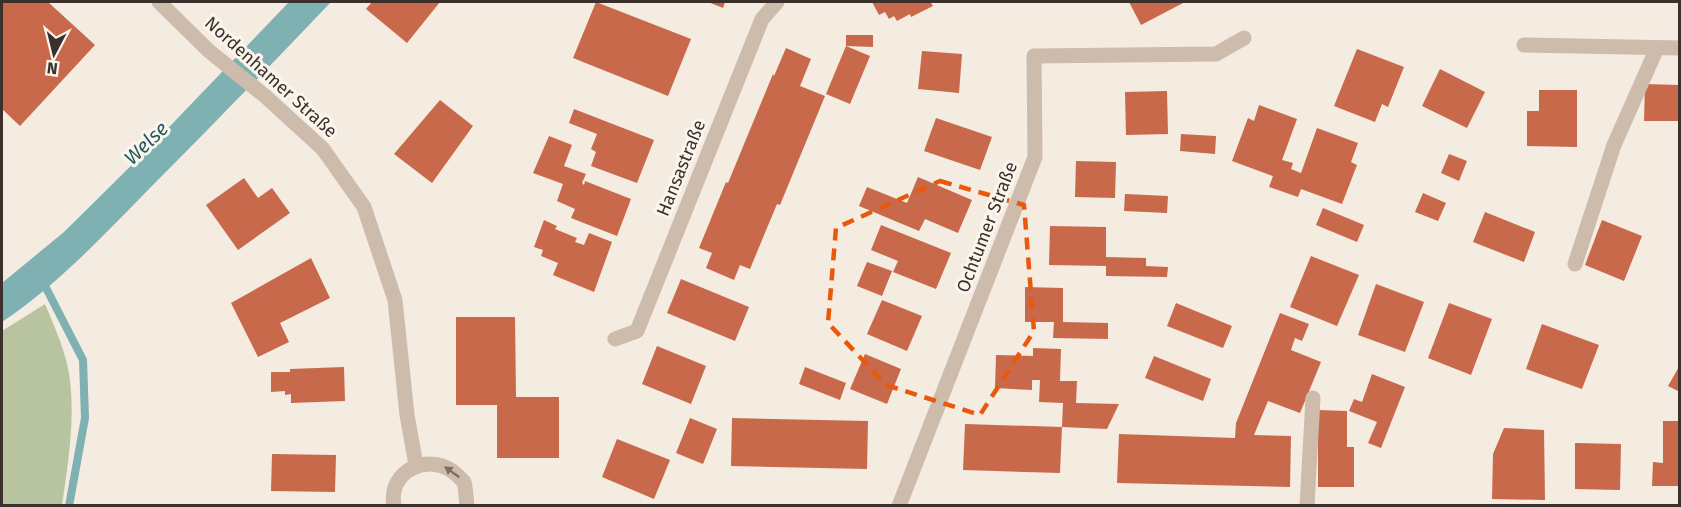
<svg xmlns="http://www.w3.org/2000/svg" width="1681" height="507" viewBox="0 0 1681 507" font-family="'Fira Sans',sans-serif">
	<style>
		.green { fill: #b8c4a0 }
		.water { fill: #7fb0b2 }
		.lines { fill: none; stroke-linecap: round; stroke-linejoin: round }
		.stream { stroke: #7fb0b2; stroke-width: 8 }
		.building { fill: #c8694b }
		.minor { stroke: #cdbbac; stroke-width: 15 }
		.oneway { fill: #7d6f65 }
		.marked { fill: none; stroke: #e8590c; stroke-width: 4.5; stroke-dasharray: 12 8; stroke-linejoin: round }
		.labels { text-anchor: middle; dominant-baseline: central; stroke-width: 6; stroke-linejoin: round; paint-order: stroke }
		.street-label { font-size: 18px; fill: #3b302b; stroke: #fbf5ee }
		.water-label { font-size: 20px; font-style: italic; fill: #1f5a5e; stroke: #fbf5ee }
	</style>
	<rect width="100%" height="100%" fill="#f4ebe1"/>
	<path class="green" d="M45 304C55 328 67 354 70 380 75 422 68 464 62 505H2V331Z"/>
	<path class="water" d="M289 2H331C270 66 209 129 147 191 101 238 56 286 2 322V283L64 232 150 147Z"/>
	<g class="lines">
		<polyline class="stream" points="42,280 83,360 85,418 69,506"/>
	</g>
	<g class="building">
		<polygon points="2,2 48,2 95,45 20,126 2,109"/>
		<polygon points="372,2 440,2 407,43 366,9"/>
		<polygon points="596,2 691,39 668,96 573,58"/>
		<polygon points="708,2 725,2 723,8"/>
		<polygon points="872,2 935,2 931,3 933,6 911,17 910,14 897,21 894,16 889,19 885,12 879,15"/>
		<polygon points="1129,2 1185,2 1141,25"/>
		<polygon points="846,35 873,35 873,47 846,46 870,56 850,104 826,94 846,46"/>
		<polygon points="786,48 811,59 800,86 825,96 780,205 777,204 750,269 740,265 734,280 706,268 712,253 699,248 726,182 728,183 773,74 774,76"/>
		<polygon points="1357,49 1404,67 1388,107 1382,104 1375,122 1334,106"/>
		<polygon points="922,51 962,54 959,93 918,89"/>
		<polygon points="1440,69 1485,92 1467,128 1422,106"/>
		<polygon points="1645,84 1679,85 1678,121 1644,121"/>
		<polygon points="1539,90 1577,90 1577,147 1527,146 1527,111 1539,111"/>
		<polygon points="1167,91 1168,134 1126,135 1125,92"/>
		<polygon points="440,100 473,126 432,183 394,154"/>
		<polygon points="1259,105 1297,119 1282,160 1293,163 1291,169 1301,173 1317,128 1358,143 1351,162 1357,165 1342,204 1301,189 1298,197 1269,187 1273,176 1232,161 1248,118 1254,121"/>
		<polygon points="574,109 654,140 637,183 591,166 596,152 591,149 597,134 569,123"/>
		<polygon points="936,118 992,137 980,170 924,151"/>
		<polygon points="1181,134 1216,136 1215,154 1180,151"/>
		<polygon points="549,136 572,145 564,166 586,174 582,183 584,185 585,181 631,199 617,236 571,218 575,209 557,201 563,184 533,173"/>
		<polygon points="1449,154 1467,161 1459,181 1441,173"/>
		<polygon points="1076,161 1116,162 1115,198 1075,197"/>
		<polygon points="918,177 972,200 958,233 925,219 919,231 859,206 867,187 907,203"/>
		<polygon points="244,178 258,198 272,188 290,213 238,250 206,205"/>
		<polygon points="1423,193 1446,203 1438,221 1415,212"/>
		<polygon points="1125,194 1168,196 1167,213 1124,211"/>
		<polygon points="1323,208 1364,225 1357,242 1316,225"/>
		<polygon points="1485,212 1535,232 1524,262 1473,242"/>
		<polygon points="544,220 557,226 555,229 577,238 575,242 584,245 589,233 612,242 594,292 553,275 558,263 541,256 543,250 534,247"/>
		<polygon points="1602,220 1642,236 1624,281 1585,265"/>
		<polygon points="881,225 951,253 936,289 893,272 898,261 871,250"/>
		<polygon points="1050,226 1106,227 1106,257 1146,258 1146,266 1168,267 1167,277 1106,276 1106,266 1049,265"/>
		<polygon points="1311,256 1359,275 1337,326 1290,307"/>
		<polygon points="311,258 330,298 280,323 289,342 258,357 231,303"/>
		<polygon points="867,262 892,271 882,296 857,286"/>
		<polygon points="681,279 749,307 735,341 667,313"/>
		<polygon points="1376,284 1424,302 1405,352 1358,335"/>
		<polygon points="1025,287 1063,288 1063,322 1108,323 1108,339 1053,338 1054,322 1025,322"/>
		<polygon points="882,300 922,316 907,351 867,334"/>
		<polygon points="1176,303 1232,326 1223,348 1167,326"/>
		<polygon points="1449,303 1492,319 1471,375 1428,358"/>
		<polygon points="1280,313 1309,324 1302,341 1295,338 1291,350 1321,362 1300,413 1268,401 1254,435 1291,436 1290,487 1117,483 1119,434 1235,438 1236,423"/>
		<polygon points="456,317 515,317 516,397 559,397 559,458 497,458 497,405 456,405"/>
		<polygon points="1542,324 1599,345 1582,389 1526,369"/>
		<polygon points="657,346 706,366 691,404 642,384"/>
		<polygon points="1033,348 1061,349 1060,381 1077,381 1076,403 1119,404 1107,429 1062,427 1060,473 963,470 965,424 1062,427 1063,403 1039,402 1040,380 1032,380 1032,390 995,388 996,355 1033,356"/>
		<polygon points="865,354 901,369 887,404 850,389"/>
		<polygon points="1154,356 1211,379 1203,401 1145,378"/>
		<polygon points="1680,365 1680,392 1668,386"/>
		<polygon points="344,367 345,401 291,403 291,394 285,395 285,391 271,392 271,372 290,372 290,369"/>
		<polygon points="805,367 846,383 840,400 799,384"/>
		<polygon points="1372,374 1405,387 1381,448 1368,443 1377,422 1349,411 1354,399 1362,402"/>
		<polygon points="1318,410 1347,411 1347,447 1354,447 1354,487 1318,487"/>
		<polygon points="690,418 717,429 703,464 676,453"/>
		<polygon points="732,418 868,421 867,469 731,466"/>
		<polygon points="1663,421 1680,421 1680,486 1652,486 1653,462 1663,463"/>
		<polygon points="1504,428 1544,430 1545,500 1492,499 1493,454"/>
		<polygon points="617,439 670,460 654,499 602,477"/>
		<polygon points="1575,443 1621,444 1620,490 1575,489"/>
		<polygon points="272,454 336,455 335,492 271,491"/>
	</g>
	<g class="lines">
		<g class="minor">
			<polyline points="159,2 209,51 265,96 323,149 364,207 395,300 407,415 416,465"/>
			<polyline points="1524,45 1680,48"/>
			<polyline points="1575,264 1614,145 1657,48"/>
			<polyline points="615,339 637,331 762,19 777,2"/>
			<path d="M394 506C387 469 432 451 457 475 458 476 463 481 464 482 466 488 466 499 467 506"/>
			<polyline points="899,506 1035,157 1034,56 1216,54 1244,38"/>
			<polyline points="1307,506 1313,398"/>
		</g>
	</g>
	<defs><path id="oneway-solid" d="M-6-.8H1V-3.2L6.5 0L1 3.2V.8H-6Z" transform="scale(1.5)"/></defs>
	<use class="oneway" href="#oneway-solid" transform="translate(452 472) rotate(-144)"/>
	<path class="marked" d="M940 181 1024 205 1034 331 980 415 886 385 828 323 836 228Z"/>
	<g class="labels">
		<g class="street-label">
			<text transform="translate(271 77) rotate(42)">Nordenhamer Straße</text>
			<text transform="translate(681 168) rotate(-68)">Hansastraße</text>
			<text transform="translate(987 227) rotate(-69)">Ochtumer Straße</text>
		</g>
		<g class="water-label">
			<text transform="translate(146 143) rotate(-44)">Welse</text>
		</g>
	</g>
	<rect width="1681" height="507" fill="none" stroke="#3b302b" stroke-width="6"/>
	<g transform="translate(54 54) rotate(187)" stroke="#fbf5ee" stroke-width="4.5" paint-order="stroke">
	<path d="M0-4.5L10 22L0 15L-10 22Z" fill="#3b302b"/>
	<text y="-9" font-size="16" font-weight="bold" text-anchor="middle" fill="#3b302b">N</text>
	</g>
</svg>
